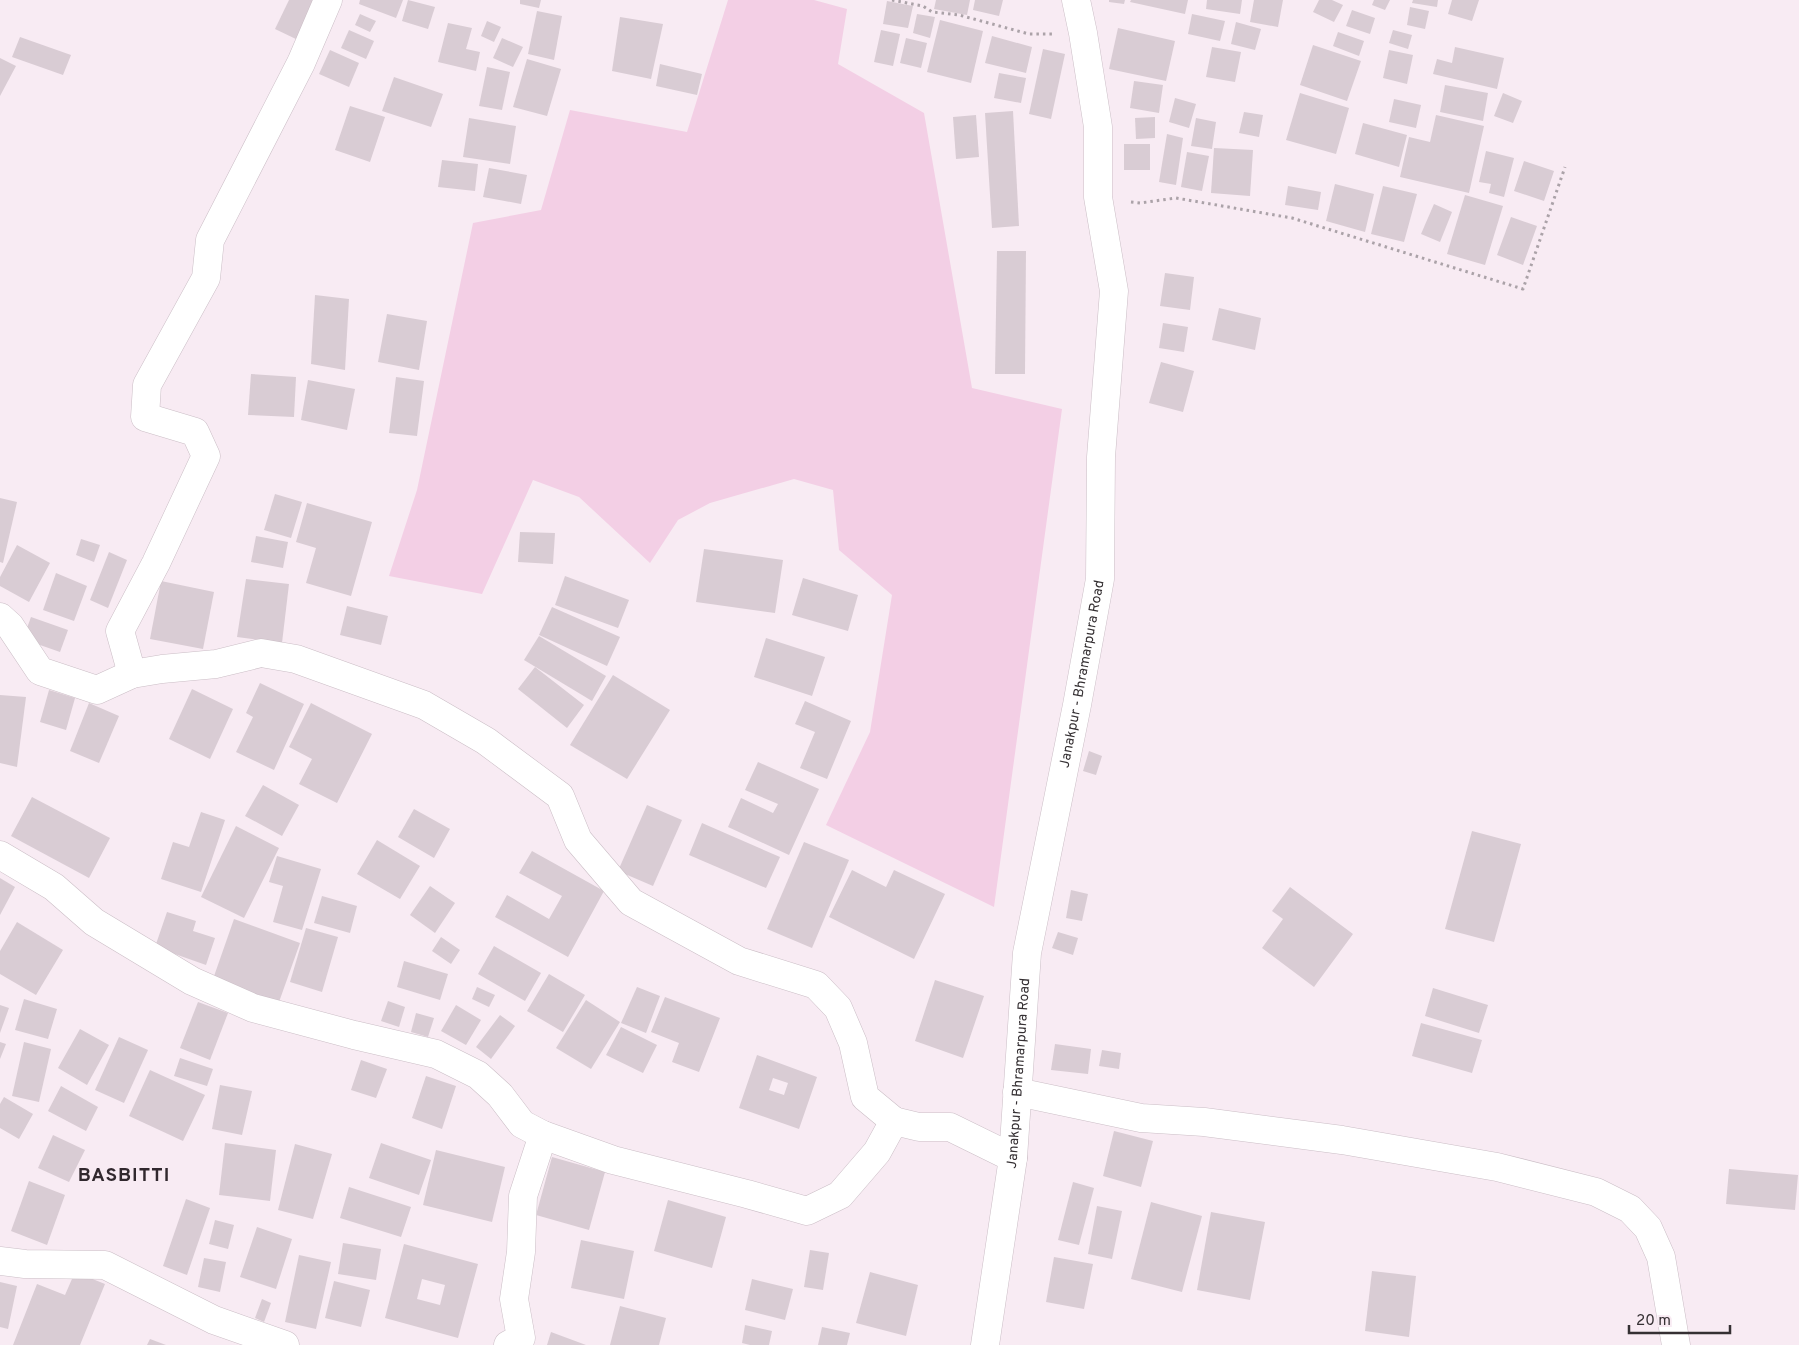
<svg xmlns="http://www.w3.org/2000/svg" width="1799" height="1345" viewBox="0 0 1799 1345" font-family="Overpass,sans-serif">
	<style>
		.green { fill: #f3cfe5 }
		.building { fill: #d9ccd4; fill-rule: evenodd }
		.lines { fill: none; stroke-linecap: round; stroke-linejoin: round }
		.minor-casing { stroke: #cbbec6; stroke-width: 29 }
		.tertiary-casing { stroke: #cbbec6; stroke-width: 29 }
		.path { stroke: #aba2a8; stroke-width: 3; stroke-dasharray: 2.5 4; stroke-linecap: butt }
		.minor { stroke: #fff; stroke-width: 28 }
		.tertiary { stroke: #fff; stroke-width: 28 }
		.labels { text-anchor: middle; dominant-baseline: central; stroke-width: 4; stroke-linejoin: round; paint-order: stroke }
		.street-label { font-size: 14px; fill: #353033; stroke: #f8ebf3 }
		.district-label { font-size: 19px; font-weight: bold; letter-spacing: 1px; fill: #31282e; stroke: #f8ebf3 }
	</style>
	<rect width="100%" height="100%" fill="#f8ebf3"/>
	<polygon class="green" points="728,0 814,0 847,9 838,64 924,113 972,388 1062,409 994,907 826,825 870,732 892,595 839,550 833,490 794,479 710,503 678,520 650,563 579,497 533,480 482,594 389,576 417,490 473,223 541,210 570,110 687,132"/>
	<g class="building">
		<polygon points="289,0 318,0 298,40 275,29"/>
		<polygon points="360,0 403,0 396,18 359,4"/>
		<polygon points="408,0 435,7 428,29 402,21"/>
		<polygon points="520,0 541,0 539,8 520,4"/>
		<polygon points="936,0 970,0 967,15 934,9"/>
		<polygon points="975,0 1003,0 999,16 973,10"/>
		<polygon points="1109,0 1125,0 1124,4 1109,2"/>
		<polygon points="1131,0 1188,0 1185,14 1130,2"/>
		<polygon points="1207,0 1242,0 1240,14 1206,9"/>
		<polygon points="1254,0 1283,0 1278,27 1250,22"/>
		<polygon points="1319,0 1332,0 1343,5 1334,22 1313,12"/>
		<polygon points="1374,0 1390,0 1385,10 1372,5"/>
		<polygon points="1413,0 1438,0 1437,7 1412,3"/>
		<polygon points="1452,0 1479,0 1472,21 1448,14"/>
		<polygon points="887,1 913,6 908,28 883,24"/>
		<polygon points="1410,7 1429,11 1425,29 1407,25"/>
		<polygon points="1352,10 1375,18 1370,34 1346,26"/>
		<polygon points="537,11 562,16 554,60 528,54"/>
		<polygon points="360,14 376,21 370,32 355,25"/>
		<polygon points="917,14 935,17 930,38 913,33"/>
		<polygon points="1192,14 1225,21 1220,41 1188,34"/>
		<polygon points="620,17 663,24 651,79 612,71"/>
		<polygon points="940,20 983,31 971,83 927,72"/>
		<polygon points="487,21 501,27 494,42 481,36"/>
		<polygon points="1236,22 1261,29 1255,50 1231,44"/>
		<polygon points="448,23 472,28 466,49 480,52 476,71 438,62"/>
		<polygon points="1118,28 1175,41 1166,81 1109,69"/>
		<polygon points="349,30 374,41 366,59 341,48"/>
		<polygon points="881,30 900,34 893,66 874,62"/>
		<polygon points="1393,30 1412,35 1408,49 1389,43"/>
		<polygon points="1338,32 1364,41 1359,56 1333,46"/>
		<polygon points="992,36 1032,47 1026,73 985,63"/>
		<polygon points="20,37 71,55 63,75 12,57"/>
		<polygon points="502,38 523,47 513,67 493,58"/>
		<polygon points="906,38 927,43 921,68 900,63"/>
		<polygon points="1313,45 1361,61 1347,101 1300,85"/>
		<polygon points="1212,47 1241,52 1235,82 1206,77"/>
		<polygon points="1455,47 1504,58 1497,89 1433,74 1437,59 1452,63"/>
		<polygon points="1043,49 1065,54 1051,119 1029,114"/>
		<polygon points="330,50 359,63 349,87 319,74"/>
		<polygon points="1389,50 1413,55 1407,84 1383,78"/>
		<polygon points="0,58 16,66 0,96"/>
		<polygon points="527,59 561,69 547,116 513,107"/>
		<polygon points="660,64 702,74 697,95 656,86"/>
		<polygon points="487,67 510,72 502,110 479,106"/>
		<polygon points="999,73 1026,78 1021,103 994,98"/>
		<polygon points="394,77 443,94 431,127 382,111"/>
		<polygon points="1134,81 1163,85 1159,113 1130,108"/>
		<polygon points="1445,85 1488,93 1483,121 1440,112"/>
		<polygon points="1300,93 1349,108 1336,154 1286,140"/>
		<polygon points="1503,93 1522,101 1513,123 1494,116"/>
		<polygon points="1175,98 1196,104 1189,128 1169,122"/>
		<polygon points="1394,99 1421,105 1416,128 1389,122"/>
		<polygon points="350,106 385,117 370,162 335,150"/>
		<polygon points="1013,111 1019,226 992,228 985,113"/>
		<polygon points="1244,112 1263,115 1259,137 1239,133"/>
		<polygon points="976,115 979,157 956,159 953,117"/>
		<polygon points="1436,115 1484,126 1469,193 1400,177 1409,137 1430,142"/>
		<polygon points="1155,117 1155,138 1136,139 1135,118"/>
		<polygon points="469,118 516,126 510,164 463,157"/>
		<polygon points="1196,118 1216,122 1212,149 1191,146"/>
		<polygon points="1363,123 1407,135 1399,167 1355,154"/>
		<polygon points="1167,134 1183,138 1176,185 1159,182"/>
		<rect x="1124" y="144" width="26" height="26"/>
		<polygon points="1214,148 1253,150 1250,196 1211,193"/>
		<polygon points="1486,151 1514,158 1504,197 1489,193 1491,184 1479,182"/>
		<polygon points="1187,152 1209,156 1202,191 1181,187"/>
		<polygon points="442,160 478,164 475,191 438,187"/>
		<polygon points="1524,161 1554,171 1544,201 1514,191"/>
		<polygon points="489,168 527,175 521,204 483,197"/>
		<polygon points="1335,184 1374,194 1365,232 1326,221"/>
		<polygon points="1288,186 1321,192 1318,210 1285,205"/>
		<polygon points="1383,186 1417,194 1404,242 1371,234"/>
		<polygon points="1465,195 1503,206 1485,265 1447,254"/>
		<polygon points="1434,204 1452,212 1440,242 1421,234"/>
		<polygon points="1511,217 1537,226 1523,265 1497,255"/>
		<polygon points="997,251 1026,251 1025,374 995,374"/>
		<polygon points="1165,273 1194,277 1190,310 1160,306"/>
		<polygon points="315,295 349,299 345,370 311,364"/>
		<polygon points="1219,308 1261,318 1255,350 1212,340"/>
		<polygon points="387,314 427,321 419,370 378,362"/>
		<polygon points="1163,323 1188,327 1184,352 1159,348"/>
		<polygon points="1161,362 1194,371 1183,412 1149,403"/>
		<polygon points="251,374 296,377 294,417 248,415"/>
		<polygon points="396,377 424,381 417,436 389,433"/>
		<polygon points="308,380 355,389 347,430 301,420"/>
		<polygon points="275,494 302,502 291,538 264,530"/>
		<polygon points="0,498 17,502 3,563 0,562"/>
		<polygon points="307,503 372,522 351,596 306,583 316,548 296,542"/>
		<polygon points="520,532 555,533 553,564 518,562"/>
		<polygon points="256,536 288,542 283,568 251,562"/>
		<polygon points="81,539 100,545 94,562 76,555"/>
		<polygon points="17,545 50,563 29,602 0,586 0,577"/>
		<polygon points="704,549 783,560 775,613 696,602"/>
		<polygon points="109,552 127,560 108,608 90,600"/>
		<polygon points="56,573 87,586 74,621 43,610"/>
		<polygon points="565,576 629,600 618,628 555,605"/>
		<polygon points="803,578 858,595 848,631 792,615"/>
		<polygon points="246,579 289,584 282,643 237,637"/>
		<polygon points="161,581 214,592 203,649 150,639"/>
		<polygon points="347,606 388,616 381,645 340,635"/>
		<polygon points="552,607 620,637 607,666 539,635"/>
		<polygon points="31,617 68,630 60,652 23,639"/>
		<polygon points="539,636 606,676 592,701 524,660"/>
		<polygon points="766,638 825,657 812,696 754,677"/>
		<polygon points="535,667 584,705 567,728 518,689"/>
		<polygon points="613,675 670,710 627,779 570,745"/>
		<polygon points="260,683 304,704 274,770 236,752 253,717 246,713"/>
		<polygon points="192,689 233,709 210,759 169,739"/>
		<polygon points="49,690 75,698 66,730 40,722"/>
		<polygon points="0,695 26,697 17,767 0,763"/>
		<polygon points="805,701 851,721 827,779 800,768 815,732 795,724"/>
		<polygon points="89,703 119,716 99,763 70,751"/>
		<polygon points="311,703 372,734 337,803 299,784 312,759 289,747"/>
		<polygon points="1089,751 1102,756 1096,775 1083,771"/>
		<polygon points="758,762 819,789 789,855 728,827 741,798 773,813 778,804 745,790"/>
		<polygon points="263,785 299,805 282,836 245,816"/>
		<polygon points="32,797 110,838 89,878 11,836"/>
		<polygon points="647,805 682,820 653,886 618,871"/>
		<polygon points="414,809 450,829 434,858 398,837"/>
		<polygon points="201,812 225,820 201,892 161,879 173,842 189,847"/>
		<polygon points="702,823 780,857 766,888 689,855"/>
		<polygon points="236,826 279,848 244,918 201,897"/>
		<polygon points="1472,831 1521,844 1494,942 1445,929"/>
		<polygon points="377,840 420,866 400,899 357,874"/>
		<polygon points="804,842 849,860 812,948 767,929"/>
		<polygon points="532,851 604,891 568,957 495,917 507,895 549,919 562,896 519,873"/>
		<polygon points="277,856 321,869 302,930 273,922 283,886 269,882"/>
		<polygon points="852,870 886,887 894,870 945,894 914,959 829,917"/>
		<polygon points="0,878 15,887 0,915"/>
		<polygon points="430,886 455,903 435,933 410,915"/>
		<polygon points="1290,887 1353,934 1314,987 1262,948 1283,919 1272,911"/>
		<polygon points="1071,890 1088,894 1082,921 1066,918"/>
		<polygon points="322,896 357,906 350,933 314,923"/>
		<polygon points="167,912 196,921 193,931 215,938 206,965 155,947"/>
		<polygon points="234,919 300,943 279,1002 213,979"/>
		<polygon points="17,922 63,950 36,995 0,974 0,951"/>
		<polygon points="306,928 338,937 322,992 290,982"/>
		<polygon points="1058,932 1078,938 1073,955 1052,948"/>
		<polygon points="441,937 460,950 451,964 432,951"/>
		<polygon points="494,946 541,973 525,1001 478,974"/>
		<polygon points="404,961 448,974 440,1000 397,987"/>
		<polygon points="549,974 585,995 563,1032 527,1011"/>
		<polygon points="935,980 984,996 963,1058 915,1041"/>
		<polygon points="477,987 495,995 489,1007 472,999"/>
		<polygon points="637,987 660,996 646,1033 621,1023"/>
		<polygon points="1433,988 1488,1005 1479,1033 1425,1016"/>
		<polygon points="665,997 720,1018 699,1072 672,1062 679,1043 651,1032"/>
		<polygon points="24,999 57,1009 48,1039 15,1030"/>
		<polygon points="586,1000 620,1022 591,1069 556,1048"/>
		<polygon points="388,1001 405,1007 399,1027 381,1021"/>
		<polygon points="198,1002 228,1013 210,1060 180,1048"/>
		<polygon points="0,1005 9,1008 0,1033"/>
		<polygon points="456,1005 481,1020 466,1045 441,1031"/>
		<polygon points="416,1013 434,1018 428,1037 411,1032"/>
		<polygon points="500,1015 515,1026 491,1059 476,1047"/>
		<polygon points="1421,1023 1482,1040 1472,1073 1412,1056"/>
		<polygon points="621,1027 657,1045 643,1073 606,1055"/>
		<polygon points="80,1029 109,1045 87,1085 58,1068"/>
		<polygon points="119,1037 148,1050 124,1103 95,1090"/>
		<polygon points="0,1042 6,1044 0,1059"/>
		<polygon points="24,1042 51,1049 39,1102 12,1096"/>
		<polygon points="1055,1044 1091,1049 1088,1074 1051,1070"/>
		<polygon points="1102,1050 1121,1053 1119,1069 1099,1066"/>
		<path d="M757 1055 817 1077 799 1129 739 1108ZM773 1078 788 1083 784 1095 769 1090Z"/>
		<polygon points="180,1058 213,1069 207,1086 174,1076"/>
		<polygon points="361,1060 387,1069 376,1098 351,1090"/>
		<polygon points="150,1070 205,1095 183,1141 129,1116"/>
		<polygon points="426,1076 456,1086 442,1129 412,1118"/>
		<polygon points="220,1085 252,1091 242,1135 212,1129"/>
		<polygon points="61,1086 98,1107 86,1131 48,1111"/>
		<polygon points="4,1097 33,1114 19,1139 0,1128 0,1104"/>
		<polygon points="1114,1131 1153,1141 1141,1187 1103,1176"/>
		<polygon points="53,1135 85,1150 69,1182 38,1168"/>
		<polygon points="225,1143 276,1150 270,1201 219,1195"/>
		<polygon points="381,1143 431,1160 419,1195 369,1178"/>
		<polygon points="295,1144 332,1154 313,1219 278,1210"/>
		<polygon points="436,1150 505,1167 492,1222 423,1205"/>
		<polygon points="552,1157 605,1172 589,1230 536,1215"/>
		<polygon points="1729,1169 1798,1175 1795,1210 1726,1204"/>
		<polygon points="29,1181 65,1195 47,1245 11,1231"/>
		<polygon points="1073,1182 1094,1188 1079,1245 1058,1240"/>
		<polygon points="349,1187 411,1207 401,1237 340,1218"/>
		<polygon points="186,1199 210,1208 187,1275 163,1266"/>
		<polygon points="668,1200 726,1217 712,1268 654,1251"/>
		<polygon points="1151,1202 1202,1216 1182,1292 1131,1279"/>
		<polygon points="1097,1206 1122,1211 1112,1259 1088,1254"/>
		<polygon points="1211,1212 1265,1222 1250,1300 1197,1290"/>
		<polygon points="215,1220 234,1225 228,1249 209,1244"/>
		<polygon points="257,1227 292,1239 276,1289 240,1277"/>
		<polygon points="581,1240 634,1251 624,1299 571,1288"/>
		<polygon points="343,1243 381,1249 376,1280 338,1274"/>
		<path d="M404 1244 478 1264 458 1338 385 1318ZM422 1279 445 1285 440 1305 417 1299Z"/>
		<polygon points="810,1250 829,1253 823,1290 804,1287"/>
		<polygon points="299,1255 331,1262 316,1329 285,1322"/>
		<polygon points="1054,1257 1093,1264 1084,1309 1046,1302"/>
		<polygon points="204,1258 226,1262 220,1292 198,1287"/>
		<polygon points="1372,1271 1416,1276 1409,1337 1365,1331"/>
		<polygon points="75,1272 105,1284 80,1345 13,1345 37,1284 65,1295"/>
		<polygon points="870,1272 918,1285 906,1336 856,1323"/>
		<polygon points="752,1279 793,1289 785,1320 745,1310"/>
		<polygon points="334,1281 370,1290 361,1327 325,1318"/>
		<polygon points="0,1282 17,1286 8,1329 0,1327"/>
		<polygon points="262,1299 271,1303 264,1322 255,1318"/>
		<polygon points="620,1306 666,1318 659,1345 610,1345"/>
		<polygon points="745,1325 772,1331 769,1345 750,1345 742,1343"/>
		<polygon points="822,1327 850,1333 847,1345 818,1345"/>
		<polygon points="551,1332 586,1345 547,1345"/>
		<polygon points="150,1339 166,1345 147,1345"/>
	</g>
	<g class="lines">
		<defs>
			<g id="minor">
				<polyline points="0,617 10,626 40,671 97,690 132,674 162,669 216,664 261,653 296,659 424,705 486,741 560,796 578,840 631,902 739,961 816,985 838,1008 853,1043 865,1097 894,1121"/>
				<polyline points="132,674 120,631 156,563 206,456 195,432 145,417 147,385 206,278 210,240 301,63 328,0"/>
				<polyline points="0,855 54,887 94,922 192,981 253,1008 354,1035 436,1054 478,1075 500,1095 522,1124 543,1135 613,1160 747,1194 807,1211 840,1195 877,1152 894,1121 919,1127 950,1127 1013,1158"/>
				<polyline points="1017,1092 1141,1118 1204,1122 1342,1140 1497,1167 1596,1192 1630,1209 1648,1228 1661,1257 1676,1345"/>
				<polyline points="0,1261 25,1264 105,1265 214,1320 285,1345"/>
				<polyline points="508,1345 521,1338 514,1299 521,1252 523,1196 543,1135"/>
			</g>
			<g id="tertiary">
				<path id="s1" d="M985 1345 1013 1158 1027 953 1077 705 1100 579 1101 457 1114 291 1098 197V127L1083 33 1076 0"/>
			</g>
		</defs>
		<use href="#minor" class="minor-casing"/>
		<use href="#tertiary" class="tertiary-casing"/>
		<g class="path">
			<polyline points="892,0 923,6 932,12 959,15 1029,34 1053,34"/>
			<polyline points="1131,202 1140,203 1176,198 1292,218 1523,289 1565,167"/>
		</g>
		<use href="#minor" class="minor"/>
		<use href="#tertiary" class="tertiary"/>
	</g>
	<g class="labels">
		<g class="street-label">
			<text stroke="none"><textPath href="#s1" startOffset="679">Janakpur - Bhramarpura Road</textPath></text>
			<text stroke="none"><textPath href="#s1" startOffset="274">Janakpur - Bhramarpura Road</textPath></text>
		</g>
		<g class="district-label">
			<text x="124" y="1176">BASBITTI</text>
		</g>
	</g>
	<path d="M1629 1325v8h101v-8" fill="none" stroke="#353033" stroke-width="2.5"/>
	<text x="1636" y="1325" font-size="15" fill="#353033" stroke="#f8ebf3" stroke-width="4" paint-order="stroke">20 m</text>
</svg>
